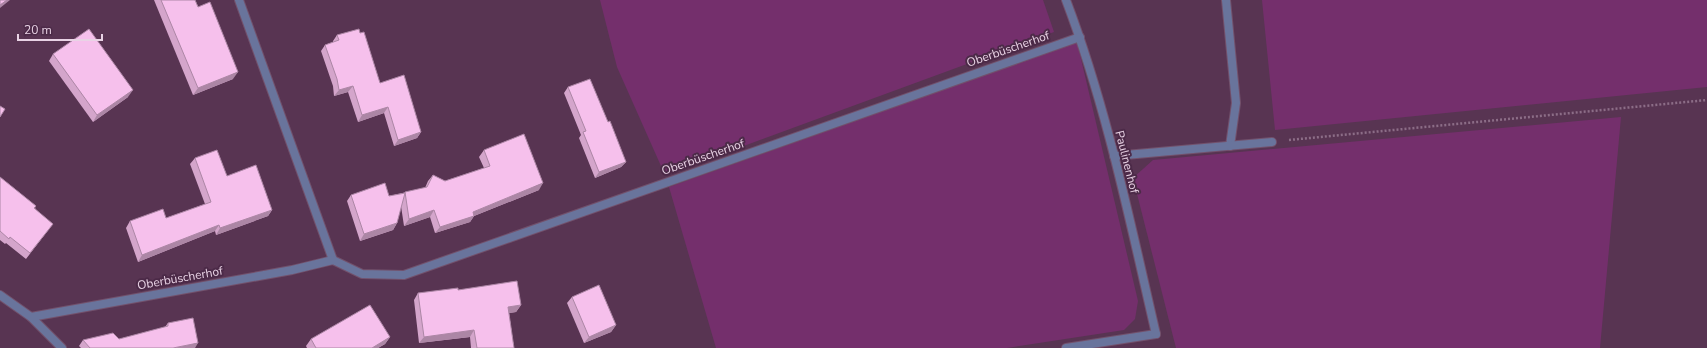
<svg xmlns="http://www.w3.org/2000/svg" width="1707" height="348" viewBox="0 0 1707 348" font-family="'Nunito Sans',sans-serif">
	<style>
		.green { fill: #742f6c }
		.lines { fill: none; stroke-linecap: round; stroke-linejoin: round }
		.lane-casing { stroke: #72516c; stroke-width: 10 }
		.street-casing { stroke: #72516c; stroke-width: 10 }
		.path { stroke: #8c6d87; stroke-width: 2.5; stroke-dasharray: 2 2; stroke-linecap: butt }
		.lane { stroke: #69749c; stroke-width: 8 }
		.street { stroke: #69749c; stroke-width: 8 }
		.wall { fill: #d4a5cb }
		.shaded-wall { fill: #ac86a5 }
		.building { fill: #f6c0ec; stroke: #ac86a5 }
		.labels { text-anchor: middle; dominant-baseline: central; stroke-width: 4; stroke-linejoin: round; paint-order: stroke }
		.street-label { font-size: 12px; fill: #e9d3e5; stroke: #4c2a48 }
	</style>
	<rect width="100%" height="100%" fill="#583452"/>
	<g class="green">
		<polygon points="600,0 1043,0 1054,32 665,175 617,67"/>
		<polygon points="1262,0 1707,0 1707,87 1275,130"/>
		<polygon points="1077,42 1138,301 1135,319 1124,330 1007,348 716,348 669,187"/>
		<polygon points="1621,117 1600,348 1176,348 1133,178 1153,160"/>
	</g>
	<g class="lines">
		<defs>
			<g id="lane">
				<polyline points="1226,0 1236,103 1230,146"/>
				<polyline points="1114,156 1272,142"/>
				<polyline points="31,317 62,348"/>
				<polyline points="1066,348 1156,334"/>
			</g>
			<g id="street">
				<polyline points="239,0 333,260"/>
				<path d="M1066 0C1107 108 1130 222 1156 334"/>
				<polyline points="0,295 31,317 292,270 333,260 362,274 404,275 1080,37"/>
			</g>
		</defs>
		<use href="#lane" class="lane-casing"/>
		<use href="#street" class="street-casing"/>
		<polyline class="path" points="1289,140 1707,100"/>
		<use href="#lane" class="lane"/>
		<use href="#street" class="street"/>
	</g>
	<g class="wall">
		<polygon points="154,0 195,0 233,79 193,95"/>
		<polygon points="360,33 380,83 421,132 417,138 394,146 384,113 358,122 348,92 334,96 333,86 321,51 325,45 333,42 333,41 337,35"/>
		<polygon points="53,54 128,97 93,122 49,61"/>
		<polygon points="568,87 608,122 626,162 621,167 595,178 579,138 581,135 564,93"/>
		<polygon points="484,150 539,190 474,216 470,222 435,233 430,217 404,226 401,206 397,223 393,230 360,241 347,201 351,195 389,196 425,188 428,181 433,175 445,181 484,168 479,157"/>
		<polygon points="195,158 227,176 272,210 268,216 216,235 215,231 138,262 126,228 130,221 166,218 205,204 190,164"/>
		<polygon points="0,177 36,206 35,208 49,229 26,259 6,243 5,244 0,240"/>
		<polygon points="418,293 521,305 516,312 509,313 514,348 471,348 470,337 419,343 414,300"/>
		<polygon points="572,297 616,325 611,332 584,343 567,303"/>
		<polygon points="168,323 195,348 81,348 79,346 83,340 119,339 165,327"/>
		<polygon points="390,337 385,344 378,348 307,348 306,346 311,339"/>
	</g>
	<g class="shaded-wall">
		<polygon points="7,0 10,0 0,8 0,5"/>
		<polygon points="238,72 233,79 193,95 198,88"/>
		<polygon points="353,86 348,92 334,96 339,90"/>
		<polygon points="133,90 128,97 93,122 97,115"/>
		<polygon points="388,107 384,113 358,122 362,115"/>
		<polygon points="421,132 417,138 394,146 398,140"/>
		<polygon points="626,162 621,167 595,178 599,172"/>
		<polygon points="543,183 539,190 474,216 470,222 435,233 440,227 473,212"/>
		<polygon points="272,210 268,216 216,235 220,228"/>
		<polygon points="434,210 430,217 404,226 409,219"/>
		<polygon points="397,223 393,230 360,241 364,234"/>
		<polygon points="219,225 215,231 138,262 142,255"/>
		<polygon points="521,305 516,312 503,314 508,307"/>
		<polygon points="616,325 611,332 584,343 589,337"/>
		<polygon points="474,330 470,337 419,343 424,337"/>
		<polygon points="390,337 385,344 378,348 372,348"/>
		<polygon points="198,343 195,348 173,348"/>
	</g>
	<g class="building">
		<polygon points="0,0 7,0 0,5"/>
		<polygon points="161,0 195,0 198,7 210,2 238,72 198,88"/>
		<polygon points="89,29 133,90 97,115 53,54"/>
		<polygon points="359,29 360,33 364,32 380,83 404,75 421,132 398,140 388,107 362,115 353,86 339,90 337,79 325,45 339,40 337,35"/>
		<polygon points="590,79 608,122 610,121 626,162 599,172 583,132 586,131 568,87"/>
		<polygon points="0,106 5,109 0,117"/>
		<polygon points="524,134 543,183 473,212 474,216 440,227 434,210 409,219 405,192 427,187 433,175 445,181 490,166 484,150"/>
		<polygon points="217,150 227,176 256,165 272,210 220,228 219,225 142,255 130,221 163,209 166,218 211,202 195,158"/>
		<polygon points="0,177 36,206 34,208 53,224 30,253 10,237 9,239 0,231"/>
		<polygon points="385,183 389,196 405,193 397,223 364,234 351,195"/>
		<polygon points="517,281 521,305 508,307 514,348 477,348 474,330 424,337 418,293 458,288 458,290"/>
		<polygon points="599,285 616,325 589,337 572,297"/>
		<polygon points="370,305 390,337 372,348 316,348 311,339"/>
		<polygon points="193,318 198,343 173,348 90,348 83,340 113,333 119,339 168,326 168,323"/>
	</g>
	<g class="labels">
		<g class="street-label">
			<text transform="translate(1008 49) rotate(-19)">Oberbüscherhof</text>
			<text transform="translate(703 157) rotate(-19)">Oberbüscherhof</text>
			<text transform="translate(1127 162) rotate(76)">Paulinenhof</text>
			<text transform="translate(180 278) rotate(-10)">Oberbüscherhof</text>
		</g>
	</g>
	<path d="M18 34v6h84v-6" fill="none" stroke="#e9d3e5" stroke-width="2"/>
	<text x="24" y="34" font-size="12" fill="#e9d3e5" stroke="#4c2a48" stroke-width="3" paint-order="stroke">20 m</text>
</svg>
